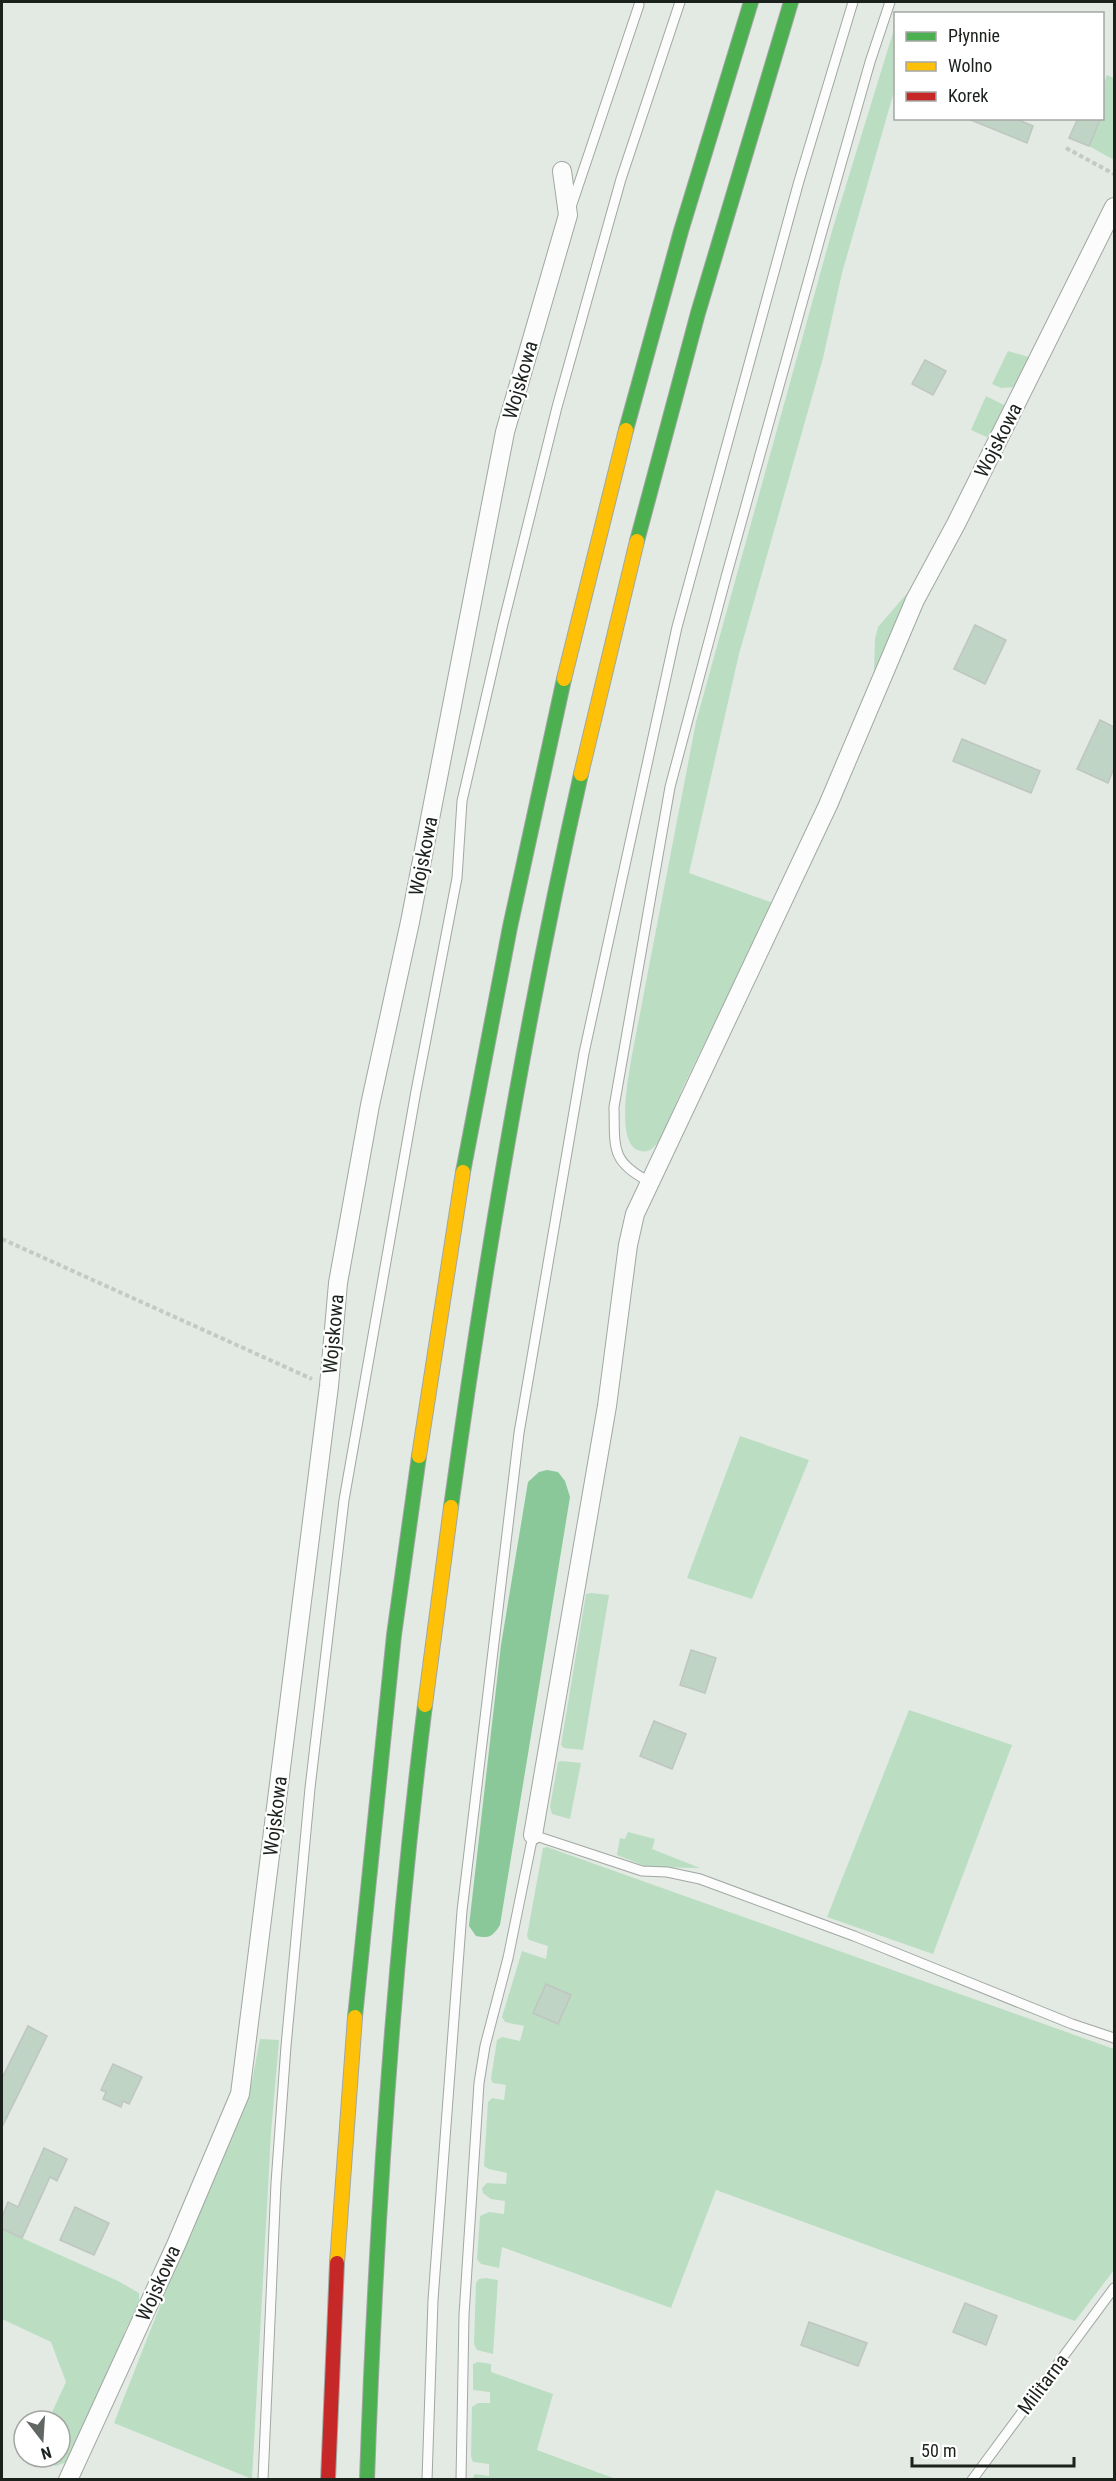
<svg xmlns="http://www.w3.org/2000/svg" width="1116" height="2481" viewBox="0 0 1116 2481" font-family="'Roboto Condensed',sans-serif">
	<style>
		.green { fill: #bbdec2 }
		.water { fill: #8ac89a }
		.building { fill: #c0d4c5; stroke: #bfc5c0; stroke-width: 1.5 }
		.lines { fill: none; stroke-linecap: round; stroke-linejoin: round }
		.lane-casing { stroke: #a1a7a2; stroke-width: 11 }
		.street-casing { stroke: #a1a7a2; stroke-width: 20 }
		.fast-casing { stroke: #a1a7a2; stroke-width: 16 }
		.slow-casing { stroke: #a1a7a2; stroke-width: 16 }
		.jam-casing { stroke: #a1a7a2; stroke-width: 16 }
		.path { stroke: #c5c8c5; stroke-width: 4; stroke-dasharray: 4.5 3; stroke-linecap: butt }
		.lane { stroke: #fbfcfb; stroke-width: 9 }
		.street { stroke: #fbfcfb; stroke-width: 18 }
		.fast { stroke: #4caf50; stroke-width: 14 }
		.slow { stroke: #ffc107; stroke-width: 14 }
		.jam { stroke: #c62828; stroke-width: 14 }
		.labels { text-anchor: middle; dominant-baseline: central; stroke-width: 4.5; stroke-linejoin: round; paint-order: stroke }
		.street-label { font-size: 20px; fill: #1b211c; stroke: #fff }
	</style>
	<rect width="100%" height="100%" fill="#e2eae3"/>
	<g class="green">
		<path d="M895 26V88L842 273 823 358 739 654 689 873 773 903 684 1085 660 1140C655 1147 649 1153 641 1151 614 1147 629 1074 632 1055L696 722 832 231Z"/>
		<polygon points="1107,75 1114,78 1114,160 1089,146 1102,118 1103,86"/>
		<polygon points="1008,351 1032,358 1016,387 1001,388 992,384"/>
		<polygon points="986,396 1006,406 989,438 971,430"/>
		<polygon points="917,582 874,673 875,639 878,627"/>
		<polygon points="740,1436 809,1460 752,1599 687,1578"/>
		<polygon points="591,1593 609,1595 583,1750 564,1748 561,1745 586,1594"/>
		<polygon points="909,1710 1012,1745 933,1954 827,1917"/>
		<polygon points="561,1761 581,1763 570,1819 552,1814 550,1807 558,1762"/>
		<polygon points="628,1832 655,1839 652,1849 700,1868 647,1867 617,1855 620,1838 625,1839"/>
		<polygon points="547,1847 1114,2049 1114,2270 1075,2321 716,2190 671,2308 502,2247 499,2268 481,2264 477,2259 480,2216 489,2212 504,2214 505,2201 491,2199 483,2193 482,2188 487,2183 506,2184 507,2173 489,2169 484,2166 488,2102 492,2098 504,2100 506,2085 493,2083 491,2079 497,2040 502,2037 520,2041 524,2026 505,2022 502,2017 522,1951 546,1959 548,1946 529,1940 527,1936 543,1848"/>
		<polygon points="260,2039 279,2040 271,2133 252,2479 114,2423 178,2260 233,2136 251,2086"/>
		<polygon points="2,2229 118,2281 139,2293 139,2302 124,2333 126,2337 69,2461 56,2466 31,2459 60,2457 60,2421 48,2421 66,2382 51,2342 2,2319"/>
		<polygon points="486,2278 498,2280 493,2354 477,2350 474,2344 476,2283 479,2279"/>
		<polygon points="478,2362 491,2364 491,2372 553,2394 537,2450 616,2479 472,2479 475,2474 489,2476 489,2464 473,2462 471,2456 472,2407 478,2403 490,2403 490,2392 473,2390 473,2364"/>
	</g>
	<path class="water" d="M547 1470 558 1472 565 1481 570 1497 500 1925C493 1936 489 1939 476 1936L469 1926 501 1645 528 1482 539 1472Z"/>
	<g class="building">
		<polygon points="966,118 1014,118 1033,126 1027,143"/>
		<polygon points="1078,118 1101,118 1089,146 1069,138"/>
		<polygon points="925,360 946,371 933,395 912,384"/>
		<polygon points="975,625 1006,640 985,684 954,669"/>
		<polygon points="1100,720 1114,727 1114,768 1108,783 1077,769"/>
		<polygon points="962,739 1040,771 1031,793 953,761"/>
		<polygon points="691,1650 716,1658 705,1693 680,1685"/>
		<polygon points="654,1721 686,1734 672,1769 640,1756"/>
		<polygon points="546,1984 571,1995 558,2024 533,2013"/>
		<polygon points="28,2026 47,2036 2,2127 2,2078"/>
		<polygon points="113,2064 142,2077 129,2104 123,2101 121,2107 103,2099 106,2092 101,2090"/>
		<polygon points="44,2148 67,2159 57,2181 50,2177 22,2238 2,2229 2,2217 8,2202 18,2207"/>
		<polygon points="75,2207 109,2223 94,2255 60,2240"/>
		<polygon points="965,2303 997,2316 986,2345 953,2332"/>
		<polygon points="809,2322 867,2343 858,2366 801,2345"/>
	</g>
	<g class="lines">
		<defs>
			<g id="lane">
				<polyline points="571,207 639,5"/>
				<path d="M648 1181C610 1161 615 1147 614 1107L670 787 726 577 824 224 870 62 890 2"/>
				<polyline points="263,2480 276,2183 286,2046 310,1788 344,1500 416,1091 457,878 462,801 503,624 557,407 621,179 680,2"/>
				<polyline points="427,2480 433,2300 462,1911 519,1433 584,1053 677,627 799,181 853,2"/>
				<polyline points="461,2480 464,2315 479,2083 485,2046 508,1958 533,1835 642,1871 667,1872 700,1879 854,1936 1072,2024 1114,2038"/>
				<polyline points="972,2480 1114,2288"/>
			</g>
			<g id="street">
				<polyline points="533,1835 607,1406 628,1245 635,1214 828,805 915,600 956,524 1114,207"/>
				<polyline points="68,2480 176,2245 240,2094 329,1386 338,1283 370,1105 410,922 505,432 568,215 562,171"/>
			</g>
			<g id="fast">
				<polyline points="626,430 681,231 751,2"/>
				<polyline points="637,541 698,313 791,2"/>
				<polyline points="463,1172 510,927 564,679"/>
				<path d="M451 1507C485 1261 526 1016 581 774"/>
				<polyline points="355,2017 394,1635 419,1456"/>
				<path d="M367 2480C376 2221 393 1962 425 1705"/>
			</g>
			<g id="slow">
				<polyline points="564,679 626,430"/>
				<polyline points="581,774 637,541"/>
				<polyline points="419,1456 463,1172"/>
				<polyline points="425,1705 451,1507"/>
				<polyline points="337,2263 355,2017"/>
			</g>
			<polyline id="jam" points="328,2480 337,2263"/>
		</defs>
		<use href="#lane" class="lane-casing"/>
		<use href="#street" class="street-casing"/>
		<use href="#fast" class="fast-casing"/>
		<use href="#slow" class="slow-casing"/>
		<use href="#jam" class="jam-casing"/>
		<g class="path">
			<polyline points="1066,148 1114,174"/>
			<polyline points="2,1239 312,1379"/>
		</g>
		<use href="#lane" class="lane"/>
		<use href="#street" class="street"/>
		<use href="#fast" class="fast"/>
		<use href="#slow" class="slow"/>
		<use href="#jam" class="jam"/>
	</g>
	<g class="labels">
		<g class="street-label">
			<text transform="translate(520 380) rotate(-74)">Wojskowa</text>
			<text transform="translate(998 440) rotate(-63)">Wojskowa</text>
			<text transform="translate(423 856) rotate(-79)">Wojskowa</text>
			<text transform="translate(333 1334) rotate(-85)">Wojskowa</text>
			<text transform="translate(275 1816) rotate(-83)">Wojskowa</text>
			<text transform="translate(158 2283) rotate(-66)">Wojskowa</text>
			<text transform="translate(1043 2384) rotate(-53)">Militarna</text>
		</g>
	</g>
	<rect width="1116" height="2481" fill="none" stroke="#1b211c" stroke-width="6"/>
	<rect x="894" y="12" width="210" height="108" fill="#ffffff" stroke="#a4a6a4" stroke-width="1.5"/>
	<rect x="906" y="32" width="30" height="9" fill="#4caf50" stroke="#a4a6a4" stroke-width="1.5"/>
	<text x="948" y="42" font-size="18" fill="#1b211c">Płynnie</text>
	<rect x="906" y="62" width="30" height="9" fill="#ffc107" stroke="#a4a6a4" stroke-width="1.5"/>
	<text x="948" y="72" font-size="18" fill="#1b211c">Wolno</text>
	<rect x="906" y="92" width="30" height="9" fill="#c62828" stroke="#a4a6a4" stroke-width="1.5"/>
	<text x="948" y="102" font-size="18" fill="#1b211c">Korek</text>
	<g transform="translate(42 2439) rotate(163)"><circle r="28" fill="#ffffff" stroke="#a4a6a4" stroke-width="1.5"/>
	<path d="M0-4.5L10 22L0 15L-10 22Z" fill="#616762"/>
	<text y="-9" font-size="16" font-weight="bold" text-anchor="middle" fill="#1b211c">N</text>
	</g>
	<path d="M912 2457v9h162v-9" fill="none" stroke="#1b211c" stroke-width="3"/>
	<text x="921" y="2457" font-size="18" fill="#1b211c" stroke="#ffffff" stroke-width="4.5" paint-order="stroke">50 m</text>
</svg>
